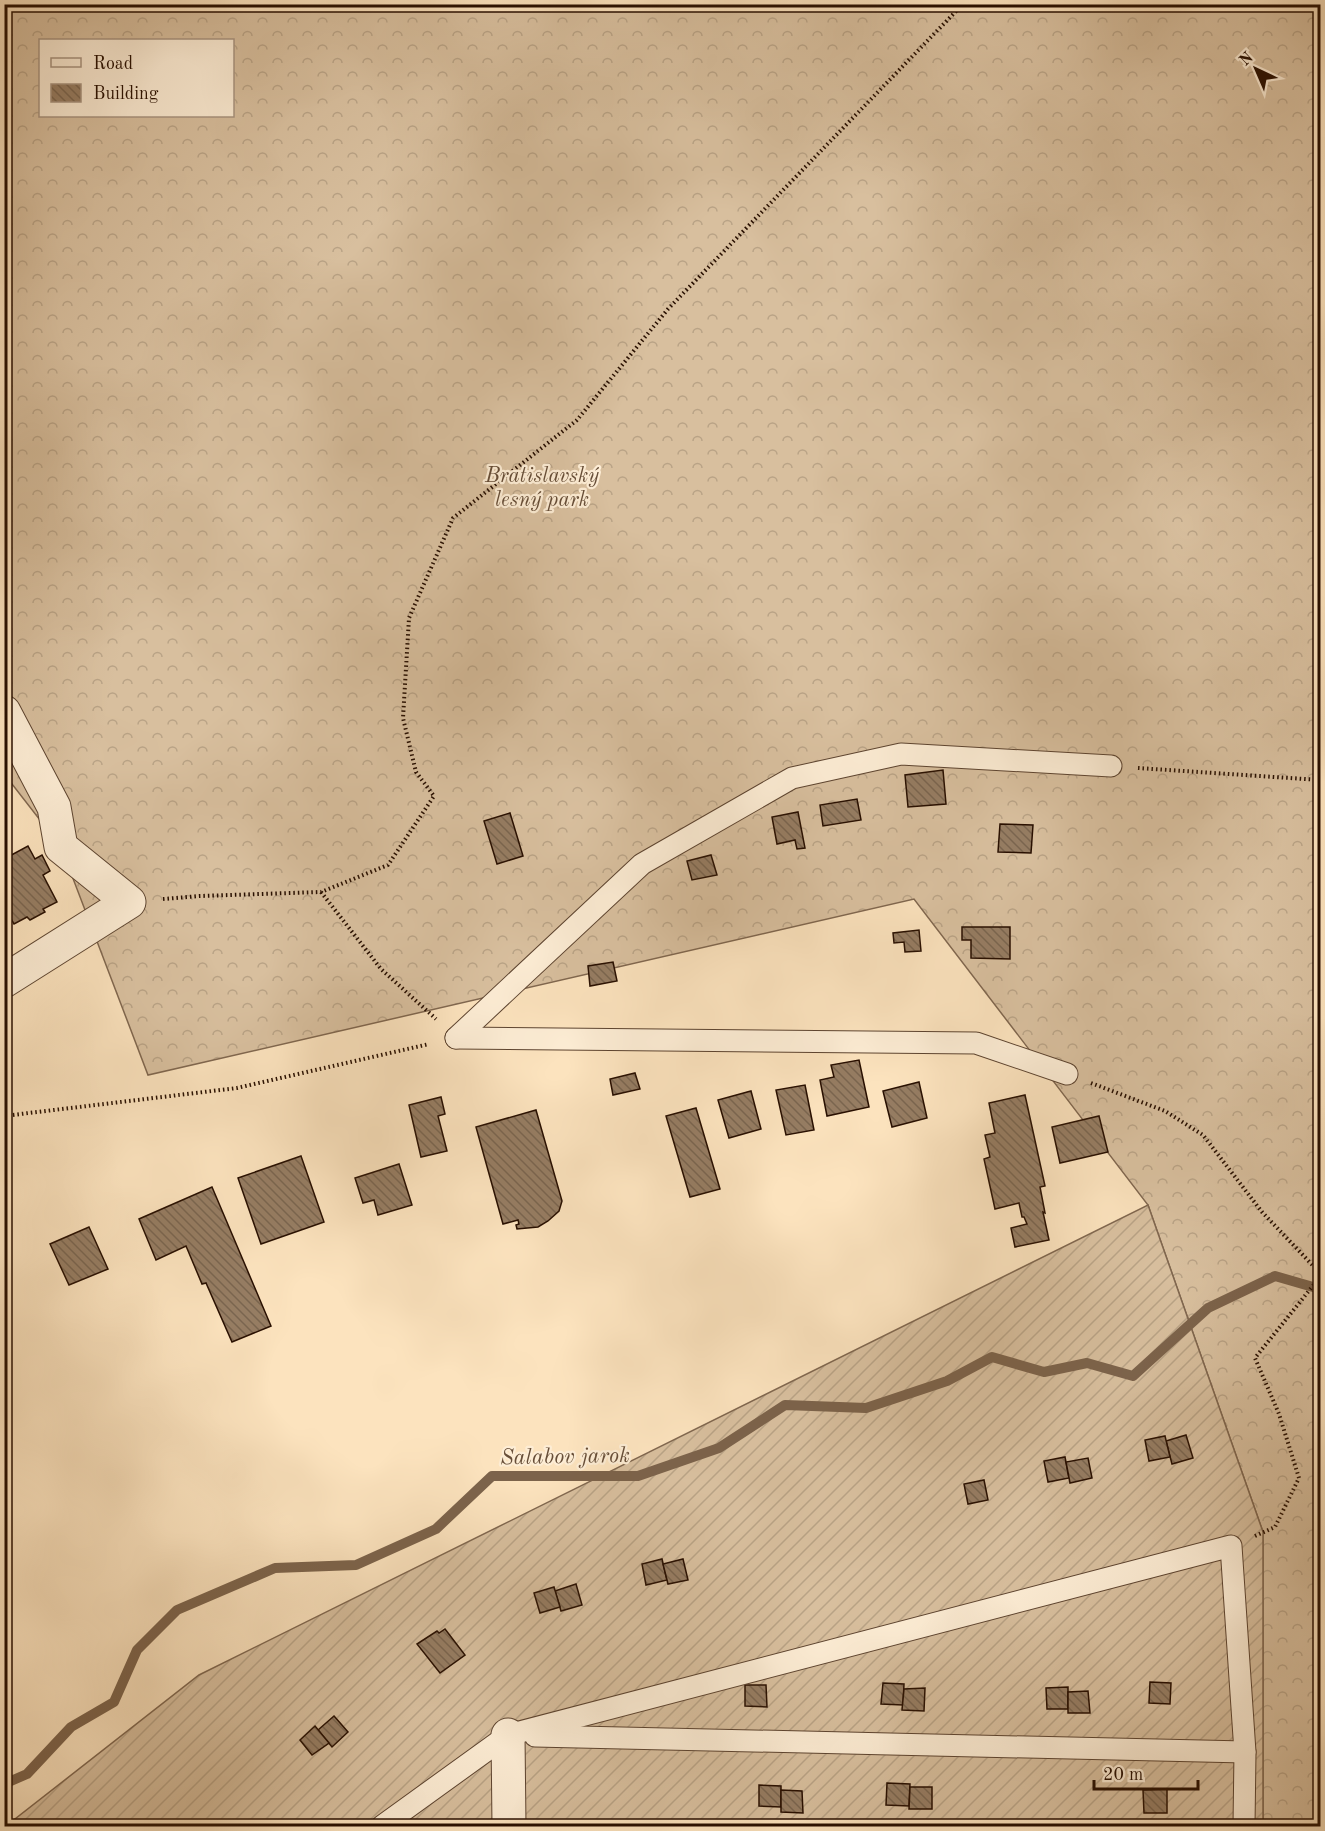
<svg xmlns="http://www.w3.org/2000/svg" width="1325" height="1831" viewBox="0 0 1325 1831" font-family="'Old Standard TT',serif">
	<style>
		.forest { fill: url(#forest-crowns); stroke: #80674f; stroke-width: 1.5; fill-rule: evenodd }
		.garden { fill: url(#garden-furrows); stroke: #80674f; stroke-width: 1.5 }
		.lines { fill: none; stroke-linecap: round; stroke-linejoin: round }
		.stream { stroke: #7c634b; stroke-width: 10 }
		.building { fill: url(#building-back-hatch); stroke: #280f00; stroke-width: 1.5 }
		.lane-casing { stroke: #5d4430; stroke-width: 23 }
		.street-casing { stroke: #5d4430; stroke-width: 35 }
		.path { stroke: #280f00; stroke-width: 4; stroke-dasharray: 1.5 3; stroke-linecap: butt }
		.lane { stroke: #fdedd5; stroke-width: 21 }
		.street { stroke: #fdedd5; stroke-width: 33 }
		.labels { text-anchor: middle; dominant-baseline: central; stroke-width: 4.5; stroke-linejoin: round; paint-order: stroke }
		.park-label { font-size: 21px; font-style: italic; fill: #664d37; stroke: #fdedd5 }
		.water-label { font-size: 22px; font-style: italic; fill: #674e38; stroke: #fdedd5 }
	</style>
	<defs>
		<pattern id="forest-crowns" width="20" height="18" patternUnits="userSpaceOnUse" patternTransform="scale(1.5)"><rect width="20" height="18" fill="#d8bf9e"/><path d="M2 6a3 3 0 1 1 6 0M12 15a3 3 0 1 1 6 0" fill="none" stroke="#b9a386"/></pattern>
		<pattern id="garden-furrows" width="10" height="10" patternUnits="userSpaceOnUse" patternTransform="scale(1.5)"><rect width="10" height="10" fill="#d8bf9e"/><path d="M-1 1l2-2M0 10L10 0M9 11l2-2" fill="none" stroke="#b9a386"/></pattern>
		<pattern id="building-back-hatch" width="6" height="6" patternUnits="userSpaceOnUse" patternTransform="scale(1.5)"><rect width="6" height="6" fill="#967d63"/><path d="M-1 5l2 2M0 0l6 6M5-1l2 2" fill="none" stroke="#7a654f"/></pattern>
	</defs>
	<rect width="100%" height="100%" fill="#fce3be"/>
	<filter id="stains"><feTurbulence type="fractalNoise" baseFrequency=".00333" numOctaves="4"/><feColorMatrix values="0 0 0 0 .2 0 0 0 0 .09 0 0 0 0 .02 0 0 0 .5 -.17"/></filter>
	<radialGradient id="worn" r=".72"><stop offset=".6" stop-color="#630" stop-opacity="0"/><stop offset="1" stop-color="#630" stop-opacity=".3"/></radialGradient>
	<path class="forest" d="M5 5H1320V1826H1263V1532L1148 1205 914 899 148 1075 61 847 5 775ZM40 40H232V116H40Z"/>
	<polygon class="garden" points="1148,1205 1263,1532 1263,1826 6,1826 199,1675"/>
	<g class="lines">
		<polyline class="stream" points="4,1784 27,1774 71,1727 114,1702 137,1650 177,1610 275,1568 356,1565 436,1529 492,1476 638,1476 719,1448 785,1405 866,1408 947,1381 992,1357 1044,1372 1087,1363 1133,1376 1208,1308 1275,1276 1320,1289"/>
	</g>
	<g class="building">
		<polygon points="943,770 946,804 908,807 905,775"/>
		<polygon points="857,799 861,820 823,826 820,805"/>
		<polygon points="798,812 805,848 797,849 795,840 777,844 772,817"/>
		<polygon points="510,813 523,856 497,864 484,821"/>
		<polygon points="1000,824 1033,825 1031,853 998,852"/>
		<polygon points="28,846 35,859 42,855 50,871 43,875 57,902 43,909 45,912 30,920 27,917 14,924 4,906 4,859"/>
		<polygon points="711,855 717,875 692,880 687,861"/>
		<polygon points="962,927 1010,927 1010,959 971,958 971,940 962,940"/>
		<polygon points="919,930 921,951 905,952 904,942 894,943 893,933"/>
		<polygon points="613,962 617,981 590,986 588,966"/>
		<polygon points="859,1060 869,1107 827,1116 820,1080 834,1077 831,1065"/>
		<polygon points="635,1073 640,1089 613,1095 610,1079"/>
		<polygon points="919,1082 927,1118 892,1127 883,1091"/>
		<polygon points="805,1085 814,1130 786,1135 776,1090"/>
		<polygon points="751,1091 761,1129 729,1138 718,1100"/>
		<polygon points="1025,1095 1045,1186 1040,1187 1045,1213 1043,1212 1049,1240 1015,1247 1011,1228 1027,1224 1024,1217 1022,1217 1019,1203 995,1209 984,1159 990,1157 985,1135 995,1133 989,1103"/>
		<polygon points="441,1097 445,1114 438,1116 447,1151 421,1157 409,1105"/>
		<polygon points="696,1108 720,1189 690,1197 666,1116"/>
		<polygon points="536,1110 562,1201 559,1211 548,1221 538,1227 517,1229 516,1225 519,1224 518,1220 503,1224 476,1127"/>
		<polygon points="1099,1116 1108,1152 1060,1163 1052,1127"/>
		<polygon points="301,1156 324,1222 261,1244 238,1178"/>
		<polygon points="399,1164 412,1205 378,1215 374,1200 363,1203 355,1178"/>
		<polygon points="212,1187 271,1326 232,1342 206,1283 202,1284 186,1246 156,1260 139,1219"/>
		<polygon points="89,1227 108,1269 69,1285 50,1244"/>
		<polygon points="1186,1435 1193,1458 1172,1464 1166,1441"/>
		<polygon points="1165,1436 1170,1457 1149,1461 1145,1440"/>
		<polygon points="1065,1457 1069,1478 1048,1482 1044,1461"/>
		<polygon points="1088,1458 1092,1478 1070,1483 1066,1462"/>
		<polygon points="984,1480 988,1500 968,1504 964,1484"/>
		<polygon points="662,1559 667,1580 646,1585 642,1564"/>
		<polygon points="683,1559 688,1580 668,1584 663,1564"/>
		<polygon points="576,1584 582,1605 561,1611 555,1591"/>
		<polygon points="554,1587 560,1607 540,1613 534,1593"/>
		<polygon points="445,1629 465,1655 440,1673 417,1644 437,1631 439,1633"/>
		<polygon points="1150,1682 1171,1683 1170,1704 1149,1703"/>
		<polygon points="883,1683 904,1684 903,1705 881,1704"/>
		<polygon points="745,1685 766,1685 767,1707 745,1706"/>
		<polygon points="1068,1687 1068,1709 1047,1709 1046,1688"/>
		<polygon points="925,1688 924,1711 902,1710 904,1689"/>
		<polygon points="1088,1691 1090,1713 1068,1713 1068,1692"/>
		<polygon points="334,1716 348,1732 332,1747 318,1730"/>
		<polygon points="315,1726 329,1743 312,1755 300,1740"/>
		<polygon points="887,1783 910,1784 909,1806 886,1805"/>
		<polygon points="759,1785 781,1786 781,1807 759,1806"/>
		<polygon points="910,1787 932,1787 932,1809 909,1809"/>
		<polygon points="1167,1789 1167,1813 1144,1813 1143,1790"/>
		<polygon points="781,1790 802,1791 803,1813 781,1812"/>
	</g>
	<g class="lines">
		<defs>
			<g id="lane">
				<polyline points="456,1038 642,864 792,778 901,754 1111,766"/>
				<polyline points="456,1038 976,1043 1067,1074"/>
				<polyline points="535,1736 1245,1752"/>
				<polyline points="382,1826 508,1735 1231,1546 1245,1752 1244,1826"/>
			</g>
			<g id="street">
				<polyline points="4,712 54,807 61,847 129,902 4,981"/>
				<polyline points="508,1735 509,1826"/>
			</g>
		</defs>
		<use href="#lane" class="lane-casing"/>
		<use href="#street" class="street-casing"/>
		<g class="path">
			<polyline points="1138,768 1320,780"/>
			<polyline points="321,892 381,969 436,1019"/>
			<polyline points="163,899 200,896 321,892 388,865 434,796 416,772 403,718 409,618 453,518 577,420 668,309 963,4"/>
			<polyline points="1091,1083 1165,1111 1203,1135 1262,1212 1320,1273"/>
			<polyline points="4,1116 237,1088 429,1044"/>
			<polyline points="1255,1536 1275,1527 1299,1478 1279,1414 1255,1358 1320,1277"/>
		</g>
		<use href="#lane" class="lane"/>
		<use href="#street" class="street"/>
	</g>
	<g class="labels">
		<g class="park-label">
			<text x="542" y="476">Bratislavský<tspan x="542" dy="24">lesný park</tspan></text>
		</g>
		<g class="water-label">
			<text transform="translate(565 1457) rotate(-1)">Salabov jarok</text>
		</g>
	</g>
	<rect width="1325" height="1831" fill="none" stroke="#fce3be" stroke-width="24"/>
	<rect x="6" y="6" width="1313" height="1819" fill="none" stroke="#280f00" stroke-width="3"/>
	<rect x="12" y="12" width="1301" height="1807" fill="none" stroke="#280f00" stroke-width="1.5"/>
	<rect x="39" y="39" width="195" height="78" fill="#fdedd5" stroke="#a89480" stroke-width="1.5"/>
	<rect x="51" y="58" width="30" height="9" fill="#fdedd5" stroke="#a89480" stroke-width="1.5"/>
	<text x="93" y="69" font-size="18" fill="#280f00">Road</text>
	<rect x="51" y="84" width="30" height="18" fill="url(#building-back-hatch)" stroke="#a89480" stroke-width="1.5"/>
	<text x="93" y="99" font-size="18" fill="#280f00">Building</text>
	<g transform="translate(1256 69) rotate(316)" stroke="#fdedd5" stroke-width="4.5" paint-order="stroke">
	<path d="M0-4.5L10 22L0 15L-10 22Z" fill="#280f00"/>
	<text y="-9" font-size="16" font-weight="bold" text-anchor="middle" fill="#280f00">N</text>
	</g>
	<path d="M1094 1780v9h104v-9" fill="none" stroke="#280f00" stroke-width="3"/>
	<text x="1103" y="1780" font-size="18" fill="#280f00" stroke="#fdedd5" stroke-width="4.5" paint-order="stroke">20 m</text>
	<rect width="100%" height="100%" filter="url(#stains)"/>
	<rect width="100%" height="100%" fill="url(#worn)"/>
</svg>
